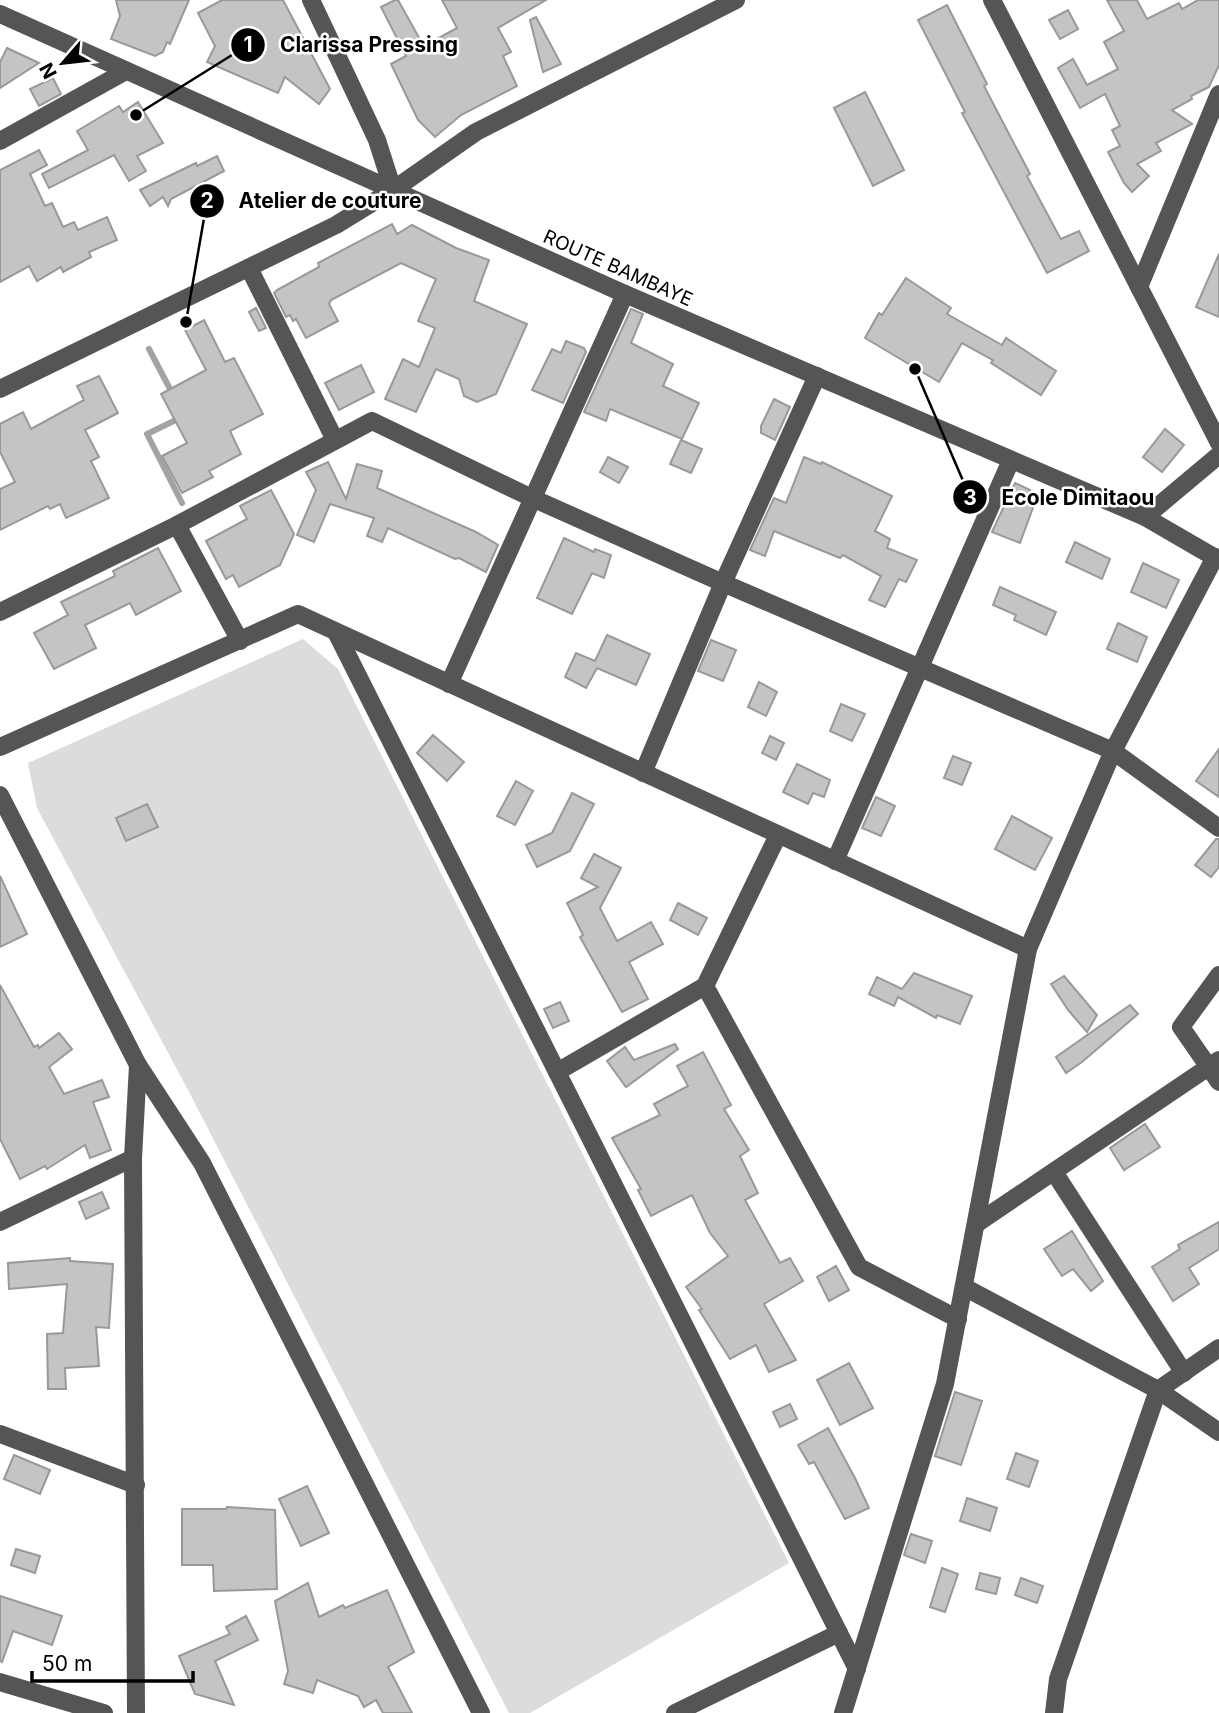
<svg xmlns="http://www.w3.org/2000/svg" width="1219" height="1713" viewBox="0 0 1219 1713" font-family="Inter,sans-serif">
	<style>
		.green { fill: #dcdcdc }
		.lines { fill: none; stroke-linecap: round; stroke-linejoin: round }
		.stream { stroke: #a3a3a3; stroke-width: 6 }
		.building { fill: #c4c4c4; stroke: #999; stroke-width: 2 }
		.minor { stroke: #555; stroke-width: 18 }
		.labels { text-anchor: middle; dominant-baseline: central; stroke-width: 5; stroke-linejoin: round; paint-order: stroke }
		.street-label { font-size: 19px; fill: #000; stroke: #fff }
		.leader { fill: none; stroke: #000; stroke-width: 2.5 }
		.callout-dot { fill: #000; stroke: #fff; stroke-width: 2.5 }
		.mark-label { font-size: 21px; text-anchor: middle; font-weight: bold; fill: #fff }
		.callout-label { font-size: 21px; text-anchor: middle; font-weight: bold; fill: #000; stroke: #fff; stroke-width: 5; stroke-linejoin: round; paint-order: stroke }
	</style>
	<rect width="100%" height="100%" fill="#fff"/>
	<polygon class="green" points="303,639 338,669 789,1563 530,1713 509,1713 188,1090 37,808 28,763"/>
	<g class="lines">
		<g class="stream">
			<polyline points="149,349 170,389"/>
			<polyline points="182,417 147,434 182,503"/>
		</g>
	</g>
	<g class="building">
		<polygon points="116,0 189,0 170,44 167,42 163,52 155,56 111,39 120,16"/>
		<polygon points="222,0 283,0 330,89 319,104 285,77 278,93 207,62 215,46 198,13"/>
		<polygon points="395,0 398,0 422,43 424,42 426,45 457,28 442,0 546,0 498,28 511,52 503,56 517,86 461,115 435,137 418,120 391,64 406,56 381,7"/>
		<polygon points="1107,0 1137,0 1147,19 1179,3 1182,9 1198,0 1219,0 1219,65 1209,87 1191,96 1192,99 1172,110 1192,124 1156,143 1161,151 1137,164 1149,176 1132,192 1124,183 1108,152 1120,146 1112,130 1120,126 1105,94 1080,108 1058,68 1073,59 1087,85 1118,69 1104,42 1124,31"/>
		<polygon points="947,5 987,84 984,86 1030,174 1027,176 1058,234 1061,239 1079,231 1089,251 1047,273 962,113 965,112 918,20"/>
		<polygon points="1068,10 1078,29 1060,39 1049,20"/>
		<polygon points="536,17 561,64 543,72 530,20"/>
		<polygon points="7,48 39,63 0,88 0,62"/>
		<polygon points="53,78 61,94 39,106 30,89"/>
		<polygon points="865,92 904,170 873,186 834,108"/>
		<polygon points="138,102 163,143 137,156 146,171 129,181 114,155 49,188 42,174 88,150 77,131 119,106 123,112"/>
		<polygon points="39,150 47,165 30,174 45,206 52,203 63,227 74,222 78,230 107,217 117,240 89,252 91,257 63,272 61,267 37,281 29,266 0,282 0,170"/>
		<polygon points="217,156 224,171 171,199 168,206 163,197 150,206 140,190 196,163 197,166"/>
		<polygon points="392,224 397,234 412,225 456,248 489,260 474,301 527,324 496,394 477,402 464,396 459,379 436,369 416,412 385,399 403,359 419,367 435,328 418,321 436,279 401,263 331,300 329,304 338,321 306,338 296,319 293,321 290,315 286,317 274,293 277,290 319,267 318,263"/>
		<polygon points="1219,254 1219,317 1196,307"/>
		<polygon points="906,278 951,308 947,314 1002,345 1006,338 1056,371 1041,395 991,363 993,360 962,343 939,382 865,338 879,313 882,315"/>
		<polygon points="256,308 266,328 259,331 249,312"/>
		<polygon points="631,309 643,314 631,343 673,364 663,386 699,403 682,439 610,409 606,421 584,412"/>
		<polygon points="204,320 225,362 234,358 263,414 230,431 241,454 209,471 213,477 182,493 162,456 187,443 161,394 206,370 185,330"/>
		<polygon points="566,341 584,348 586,352 563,403 532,390 552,349 561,353"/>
		<polygon points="361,365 374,392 339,410 325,383"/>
		<polygon points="99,376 118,413 85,430 99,457 91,461 109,498 66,518 60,504 50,509 48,506 0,530 0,489 15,482 0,452 0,424 23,412 31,429 84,400 77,386"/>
		<polygon points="774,399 790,407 775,440 761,433 761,426"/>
		<polygon points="1165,429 1184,445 1162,472 1143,457"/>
		<polygon points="681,440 702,449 691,473 670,464"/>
		<polygon points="608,457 628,467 619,483 600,472"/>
		<polygon points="804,457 821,464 822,462 892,496 875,531 890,539 887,548 917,560 906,582 899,579 885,607 869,600 881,576 843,555 840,558 774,531 765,556 750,550 774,498 786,503"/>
		<polygon points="328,462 346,499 357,464 382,471 377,488 476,532 498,545 486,572 459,558 455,559 388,528 382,542 367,536 374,518 330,504 314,542 297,535 316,490 306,472"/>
		<polygon points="1015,483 1030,490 1025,501 1034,505 1020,543 992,532"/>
		<polygon points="271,490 294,534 280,565 239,587 233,575 226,579 206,541 247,519 240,506"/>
		<polygon points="564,538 594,552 595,549 611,555 604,578 592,573 572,614 537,598"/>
		<polygon points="1075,542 1110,559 1102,579 1066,562"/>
		<polygon points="158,548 181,591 136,615 130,603 85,625 96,648 54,669 34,633 68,615 61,602 115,576 113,571"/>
		<polygon points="1143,563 1179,580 1166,608 1131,592"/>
		<polygon points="1000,587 1056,612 1046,635 1014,620 1016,615 993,605"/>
		<polygon points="1118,623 1147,637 1137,662 1107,649"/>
		<polygon points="607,635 650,654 636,685 597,668 586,688 565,677 576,653 595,661"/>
		<polygon points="711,640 736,650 723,681 698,671"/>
		<polygon points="759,682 777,692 766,716 748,707"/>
		<polygon points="841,704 865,714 852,741 830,731"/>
		<polygon points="433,735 464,762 447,781 417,753"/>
		<polygon points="770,736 784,743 776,760 762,753"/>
		<polygon points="1219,749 1219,797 1196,781"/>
		<polygon points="953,756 971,763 962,785 944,778"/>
		<polygon points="797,764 830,780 824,797 813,793 808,804 783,792"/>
		<polygon points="516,781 533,791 515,825 497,816"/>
		<polygon points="572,793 594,804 570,851 537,867 526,845 552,833"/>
		<polygon points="876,797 895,806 881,836 862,828"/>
		<polygon points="147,804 158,827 126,841 116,818"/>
		<polygon points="1012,816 1052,838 1035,870 995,849"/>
		<polygon points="1216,839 1219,839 1219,867 1211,877 1195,865"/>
		<polygon points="594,854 621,868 600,908 617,941 651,922 663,944 629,962 648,999 622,1012 580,937 583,935 567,903 598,887 581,878"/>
		<polygon points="0,876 27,934 0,947"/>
		<polygon points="678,903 707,918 698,935 670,920"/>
		<polygon points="914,973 972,996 960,1024 937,1015 936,1018 898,997 894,1006 869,994 877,977 902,989"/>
		<polygon points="1064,976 1097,1015 1087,1032 1068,1010 1051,984"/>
		<polygon points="0,985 34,1047 38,1045 39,1048 59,1033 72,1049 49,1067 64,1094 102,1080 109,1097 93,1102 111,1150 90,1158 85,1145 47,1169 45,1166 20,1179 0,1139"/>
		<polygon points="560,1002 569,1021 553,1028 544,1009"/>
		<polygon points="1130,1005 1138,1014 1082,1062 1066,1073 1056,1057"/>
		<polygon points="675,1044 678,1049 626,1087 607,1061 625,1047 634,1060"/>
		<polygon points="703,1052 731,1105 724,1109 749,1150 740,1156 758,1193 745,1200 780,1263 790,1258 803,1281 764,1304 796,1360 769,1372 756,1345 730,1359 699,1310 702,1309 686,1287 728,1256 710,1233 692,1195 651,1216 638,1190 641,1189 612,1138 660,1115 654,1104 688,1086 677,1066"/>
		<polygon points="1145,1124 1160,1147 1124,1170 1110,1148"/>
		<polygon points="102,1192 109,1208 86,1219 79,1202"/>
		<polygon points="1219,1222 1219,1249 1189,1268 1199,1284 1173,1301 1152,1267 1180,1249 1178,1245"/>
		<polygon points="1072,1231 1103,1281 1091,1291 1073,1269 1062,1276 1044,1249"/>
		<polygon points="70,1258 70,1261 113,1264 109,1328 96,1327 99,1366 65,1368 66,1389 48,1389 47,1334 63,1333 67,1284 9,1289 8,1263"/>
		<polygon points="836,1266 849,1290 829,1301 817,1277"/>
		<polygon points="849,1363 873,1408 840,1425 817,1380"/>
		<polygon points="955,1392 982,1401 961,1465 935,1456"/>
		<polygon points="790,1404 797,1419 780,1427 773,1412"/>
		<polygon points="828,1428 855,1478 869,1508 845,1519 814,1462 809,1464 798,1445"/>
		<polygon points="1016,1453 1038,1461 1029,1487 1007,1479"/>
		<polygon points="14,1455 50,1470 40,1494 4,1479"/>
		<polygon points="307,1486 329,1533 301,1546 279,1499"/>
		<polygon points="967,1498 997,1508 990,1531 960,1521"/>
		<polygon points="227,1507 275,1510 277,1589 214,1591 213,1565 182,1565 182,1509 226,1509"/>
		<polygon points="911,1534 932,1541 925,1563 904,1555"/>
		<polygon points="16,1549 40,1556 35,1573 11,1565"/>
		<polygon points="942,1568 958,1574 945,1612 930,1607"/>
		<polygon points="980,1573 1000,1578 996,1594 976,1589"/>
		<polygon points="1021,1578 1043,1586 1037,1603 1015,1595"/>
		<polygon points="308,1583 319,1617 343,1605 345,1608 387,1590 414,1652 388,1667 412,1713 383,1713 376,1700 364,1707 358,1696 317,1680 313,1693 284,1684 288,1671 275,1601"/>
		<polygon points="0,1596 62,1616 52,1645 13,1631 2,1662 0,1661"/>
		<polygon points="246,1616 258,1640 215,1661 234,1705 195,1694 179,1656 230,1634 226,1627"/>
	</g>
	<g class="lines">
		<g class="minor">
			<polyline points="311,0 377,140 393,190 476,132 736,0"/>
			<polyline points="992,0 1219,443"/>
			<polyline points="0,14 625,294 1145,517 1219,560"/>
			<polyline points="0,141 126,71"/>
			<polyline points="249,268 335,440"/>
			<polyline points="1139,287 1219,94"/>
			<polyline points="0,389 336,225 393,190"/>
			<polyline points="1145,517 1219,455"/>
			<polyline points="177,525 240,641"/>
			<polyline points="0,612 177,525 372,421 532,498 723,583 1113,751 1219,828"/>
			<polyline points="336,632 857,1669"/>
			<polyline points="449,684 625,294"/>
			<polyline points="0,747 298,614 1028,949"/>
			<polyline points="643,773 723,583 817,376"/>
			<polyline points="0,795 138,1065 133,1158 136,1713"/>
			<polyline points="835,861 1011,460"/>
			<polyline points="1219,975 1181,1027 1219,1082"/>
			<polyline points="705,986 859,1267 958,1319"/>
			<polyline points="138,1065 202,1163 481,1713"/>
			<polyline points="557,1072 705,986 778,835"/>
			<polyline points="1054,1172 1184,1373"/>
			<polyline points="0,1222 133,1158"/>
			<polyline points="976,1224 1219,1060"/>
			<polyline points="964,1287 1158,1390 1219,1432"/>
			<polyline points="0,1434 136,1485"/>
			<polyline points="0,1682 104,1713"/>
			<polyline points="675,1713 839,1633"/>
			<polyline points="843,1713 945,1384 1028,949 1113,751 1215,557"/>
			<polyline points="1054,1713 1058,1679 1158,1390 1219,1348"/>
		</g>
	</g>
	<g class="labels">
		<g class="street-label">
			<text transform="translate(618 268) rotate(24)">ROUTE BAMBAYE</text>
		</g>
	</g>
	<path class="leader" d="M136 115L248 45M186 322L207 201M915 369L970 497"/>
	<g class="callout-dot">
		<circle cx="136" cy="115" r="7"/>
		<circle cx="186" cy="322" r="7"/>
		<circle cx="915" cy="369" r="7"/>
		<circle cx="248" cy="45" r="18"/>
		<circle cx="207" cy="201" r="18"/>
		<circle cx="970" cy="497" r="18"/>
	</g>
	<g class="mark-label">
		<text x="248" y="52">1</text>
		<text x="207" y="208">2</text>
		<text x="970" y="505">3</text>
	</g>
	<g class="callout-label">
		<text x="369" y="52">Clarissa Pressing</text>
		<text x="330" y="208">Atelier de couture</text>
		<text x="1078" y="505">Ecole Dimitaou</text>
	</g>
	<g transform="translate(63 63) rotate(242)" stroke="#ffffff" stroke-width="5" paint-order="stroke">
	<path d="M0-5L12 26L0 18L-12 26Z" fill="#000000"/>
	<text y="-10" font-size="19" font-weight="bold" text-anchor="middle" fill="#000000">N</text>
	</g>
	<path d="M32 1671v10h161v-10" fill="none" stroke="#000000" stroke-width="3.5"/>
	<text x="42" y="1671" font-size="21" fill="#000000" stroke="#ffffff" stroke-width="5" paint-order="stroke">50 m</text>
</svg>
